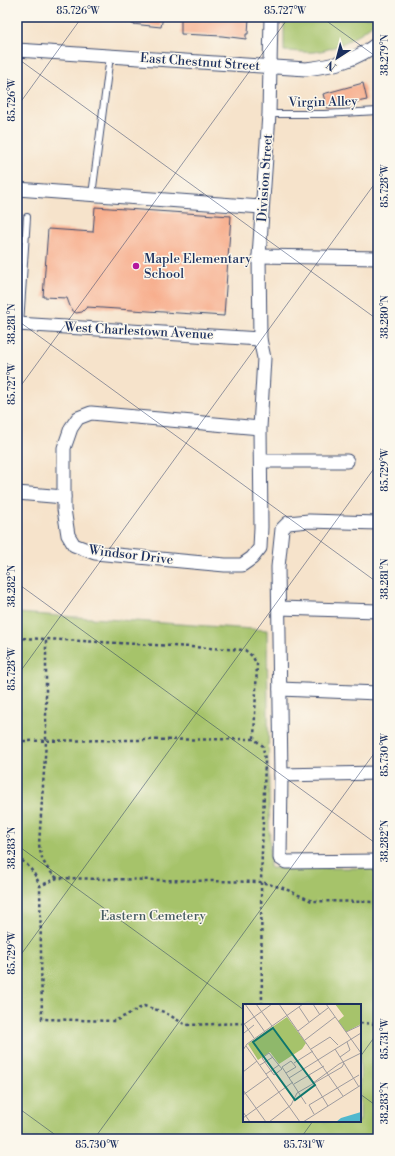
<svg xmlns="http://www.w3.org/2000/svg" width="395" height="1156" viewBox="0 0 395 1156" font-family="'Libre Bodoni',serif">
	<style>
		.green { fill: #a6c36b; stroke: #607964; fill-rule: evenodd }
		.building { fill: #f7aa88 }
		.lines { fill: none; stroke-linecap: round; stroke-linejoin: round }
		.service-casing { stroke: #3c4a6e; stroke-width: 8 }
		.minor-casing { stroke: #3c4a6e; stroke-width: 15 }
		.path { stroke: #3c4a6e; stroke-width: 2.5; stroke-dasharray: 3 3; stroke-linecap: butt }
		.service { stroke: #fff; stroke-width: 6 }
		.minor { stroke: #fff; stroke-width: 13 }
		.ticks { fill: none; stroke: #1b2f5e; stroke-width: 1; stroke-opacity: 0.45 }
		.poi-dot { fill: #b5179e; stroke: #fbf7ec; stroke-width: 1.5 }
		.labels { text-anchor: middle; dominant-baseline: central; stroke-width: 3; stroke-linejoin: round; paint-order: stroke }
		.street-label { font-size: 13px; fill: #1b2f5e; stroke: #fbf7ec }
		.poi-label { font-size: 13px; fill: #1b2f5e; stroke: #fbf7ec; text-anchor: start }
		.park-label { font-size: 13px; fill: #455b62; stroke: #fbf7ec }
		.inset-road { fill: none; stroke: #9e9b9f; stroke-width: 1 }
		.view { fill: #0f766e; fill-opacity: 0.15; stroke: #0f766e; stroke-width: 2 }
		.inset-edge { fill: none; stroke: #1b2f5e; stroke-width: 2 }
		.neatline { fill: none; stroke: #1b2f5e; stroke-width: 1.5 }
		.ticks-label { font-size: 10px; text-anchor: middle; fill: #1b2f5e }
	</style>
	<rect width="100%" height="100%" fill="#fbf7ec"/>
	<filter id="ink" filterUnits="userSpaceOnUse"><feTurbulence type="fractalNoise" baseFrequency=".025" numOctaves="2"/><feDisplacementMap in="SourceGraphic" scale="8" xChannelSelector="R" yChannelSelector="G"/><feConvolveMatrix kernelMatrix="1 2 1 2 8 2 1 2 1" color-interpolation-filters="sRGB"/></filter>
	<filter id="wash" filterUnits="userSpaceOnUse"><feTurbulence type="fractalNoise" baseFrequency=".012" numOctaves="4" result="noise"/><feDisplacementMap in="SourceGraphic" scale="16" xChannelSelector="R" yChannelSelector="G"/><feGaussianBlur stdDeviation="0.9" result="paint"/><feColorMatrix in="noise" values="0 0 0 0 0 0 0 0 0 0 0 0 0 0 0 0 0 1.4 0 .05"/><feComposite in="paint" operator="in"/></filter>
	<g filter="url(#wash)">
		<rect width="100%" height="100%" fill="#f6e3cb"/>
		<g class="green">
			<path d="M284 17H378V20C360 35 339 49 315 52 305 53 294 51 284 51Z"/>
			<path d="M17 613 267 630 270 868H378V1139H17ZM244 1005H360V1121H244Z"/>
		</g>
		<g id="blocks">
			<g class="building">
				<polygon points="133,17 163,17 161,27 132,24"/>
				<polygon points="181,17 249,17 248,34 246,34 246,39 222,36 181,34"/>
				<polygon points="363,83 367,100 327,108 323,94"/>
				<polygon points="95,207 231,216 224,316 87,307 82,312 76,313 71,309 67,298 43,297 48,229 93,232"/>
			</g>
		</g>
	</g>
	<g filter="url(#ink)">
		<use href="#blocks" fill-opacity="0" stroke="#3c4a6e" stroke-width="1"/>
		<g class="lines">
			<defs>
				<g id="service">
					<polyline points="269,114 324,114 378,111"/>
					<polyline points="92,195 110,56"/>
					<polyline points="20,324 27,217"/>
				</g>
				<g id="minor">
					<path d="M17 50 306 69C333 66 357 60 378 43"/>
					<polyline points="17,189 262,207"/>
					<polyline points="259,256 378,258"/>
					<polyline points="17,324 260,339"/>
					<polyline points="260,428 91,413 78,418 71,428 64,448 64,509 68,535 74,545 95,553 225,565 242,565 252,558 260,548 261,527 260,428 264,358 260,339 259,256 269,114 271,17"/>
					<polyline points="262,461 347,461"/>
					<polyline points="17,493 64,497"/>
					<polyline points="378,523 309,521 288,523 282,529 278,567 281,775 280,858 286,862 378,861"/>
					<polyline points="279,608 378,611"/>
					<polyline points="280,689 378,693"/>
					<polyline points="281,775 378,773"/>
				</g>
			</defs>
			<use href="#service" class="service-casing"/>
			<use href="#minor" class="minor-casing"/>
			<g class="path">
				<polyline points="17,638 46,639"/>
				<polyline points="17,741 254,739 263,746 265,761 261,882 57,878 40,886"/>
				<path d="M17 857C29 865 35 873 40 886L42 1019 115 1021 144 1006 164 1012 186 1025 244 1023"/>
				<path d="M57 878C45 868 41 859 39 844L46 742V639L245 650 252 656 257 664 254 739"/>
				<polyline points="262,1005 261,882 283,888 312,901 378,902"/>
				<polyline points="360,1023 378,1024"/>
			</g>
			<use href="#service" class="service"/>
			<use href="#minor" class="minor"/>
		</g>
	</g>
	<path class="ticks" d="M321 17 378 58M17 58 378 320M17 107 82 17M17 320 378 583M17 391 289 17M17 583 378 845M17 676 378 179M17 845 244 1010M17 960 378 463M360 1057 378 1032M360 1094 378 1107M17 1107 61 1139M94 1139 378 748M300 1139 313 1121"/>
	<circle class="poi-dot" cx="136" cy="266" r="4"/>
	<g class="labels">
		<g class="street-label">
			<text transform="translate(200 62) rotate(4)">East Chestnut Street</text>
			<text transform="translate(323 102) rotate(-1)">Virgin Alley</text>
			<text transform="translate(265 178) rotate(-86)">Division Street</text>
			<text transform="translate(139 331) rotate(3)">West Charlestown Avenue</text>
			<text transform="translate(131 555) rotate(7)">Windsor Drive</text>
		</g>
		<g class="poi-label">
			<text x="144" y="259">Maple Elementary<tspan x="144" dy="15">School</tspan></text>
		</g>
		<g class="park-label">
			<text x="153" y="916">Eastern Cemetery</text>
		</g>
	</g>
	<g transform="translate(243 1004)">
		<rect width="118" height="118" fill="#f6e3cb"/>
		<path d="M92 0H117L118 20 103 28 95 17 101 12ZM44 13 63 39 59 45 36 60 27 48 15 56 5 40Z" fill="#a6c36b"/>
		<path d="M118 108V118H93L98 114Z" fill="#50b8ce"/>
		<path class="inset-road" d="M2 0 22 28M13 0 29 22M36 0 100 92M70 0 77 11M83 0 118 49M56 3 66 18M0 18 11 34M0 21 29 0M55 27 85 4M103 28 118 21M1 29 11 21M62 36 92 13M3 42 57 118M68 45 87 33 95 41M92 45 116 83M0 46 4 40 60 0M26 49 39 65 31 71 19 54ZM97 53 107 46 104 38M51 59 70 47M17 61 30 53M0 68 14 57M43 69 53 63 48 57 39 63 63 100M23 70 36 61M66 71 85 102M46 74 118 29M70 79 96 60 118 49M51 80 81 62M0 86 23 118M0 91 25 73M0 108 7 118M71 110 66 101 116 71M0 114 50 78M26 118 48 101 54 89 99 63 101 59M60 118 118 81"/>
		<path class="view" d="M30 24 72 81 52 96 10 38Z"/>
		<rect width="118" height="118" class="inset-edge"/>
	</g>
	<rect width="395" height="1156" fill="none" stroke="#fbf7ec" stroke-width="44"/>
	<g transform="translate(337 58) rotate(216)" stroke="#fbf7ec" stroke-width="3" paint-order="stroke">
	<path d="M0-3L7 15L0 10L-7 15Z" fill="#1b2f5e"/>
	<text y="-6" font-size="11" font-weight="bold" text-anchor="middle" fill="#1b2f5e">N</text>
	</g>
	<rect x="22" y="22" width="351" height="1112" class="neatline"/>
	<g class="ticks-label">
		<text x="78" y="14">85.726°W</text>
		<text x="285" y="14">85.727°W</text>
		<text transform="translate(384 55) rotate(-90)" y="4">38.279°N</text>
		<text transform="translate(11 100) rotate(-90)" y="4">85.726°W</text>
		<text transform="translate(384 186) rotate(-90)" y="4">85.728°W</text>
		<text transform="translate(384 317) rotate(-90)" y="4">38.280°N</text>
		<text transform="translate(11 324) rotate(-90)" y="4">38.281°N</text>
		<text transform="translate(11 384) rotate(-90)" y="4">85.727°W</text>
		<text transform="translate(384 470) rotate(-90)" y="4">85.729°W</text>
		<text transform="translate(384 579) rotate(-90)" y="4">38.281°N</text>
		<text transform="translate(11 586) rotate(-90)" y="4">38.282°N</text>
		<text transform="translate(11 669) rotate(-90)" y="4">85.728°W</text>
		<text transform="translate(384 755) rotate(-90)" y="4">85.730°W</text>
		<text transform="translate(384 841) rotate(-90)" y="4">38.282°N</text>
		<text transform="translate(11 848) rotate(-90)" y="4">38.283°N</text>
		<text transform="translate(11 953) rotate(-90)" y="4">85.729°W</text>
		<text transform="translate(384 1039) rotate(-90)" y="4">85.731°W</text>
		<text transform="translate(384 1103) rotate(-90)" y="4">38.283°N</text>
		<text x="97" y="1148">85.730°W</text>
		<text x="304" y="1148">85.731°W</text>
	</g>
</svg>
